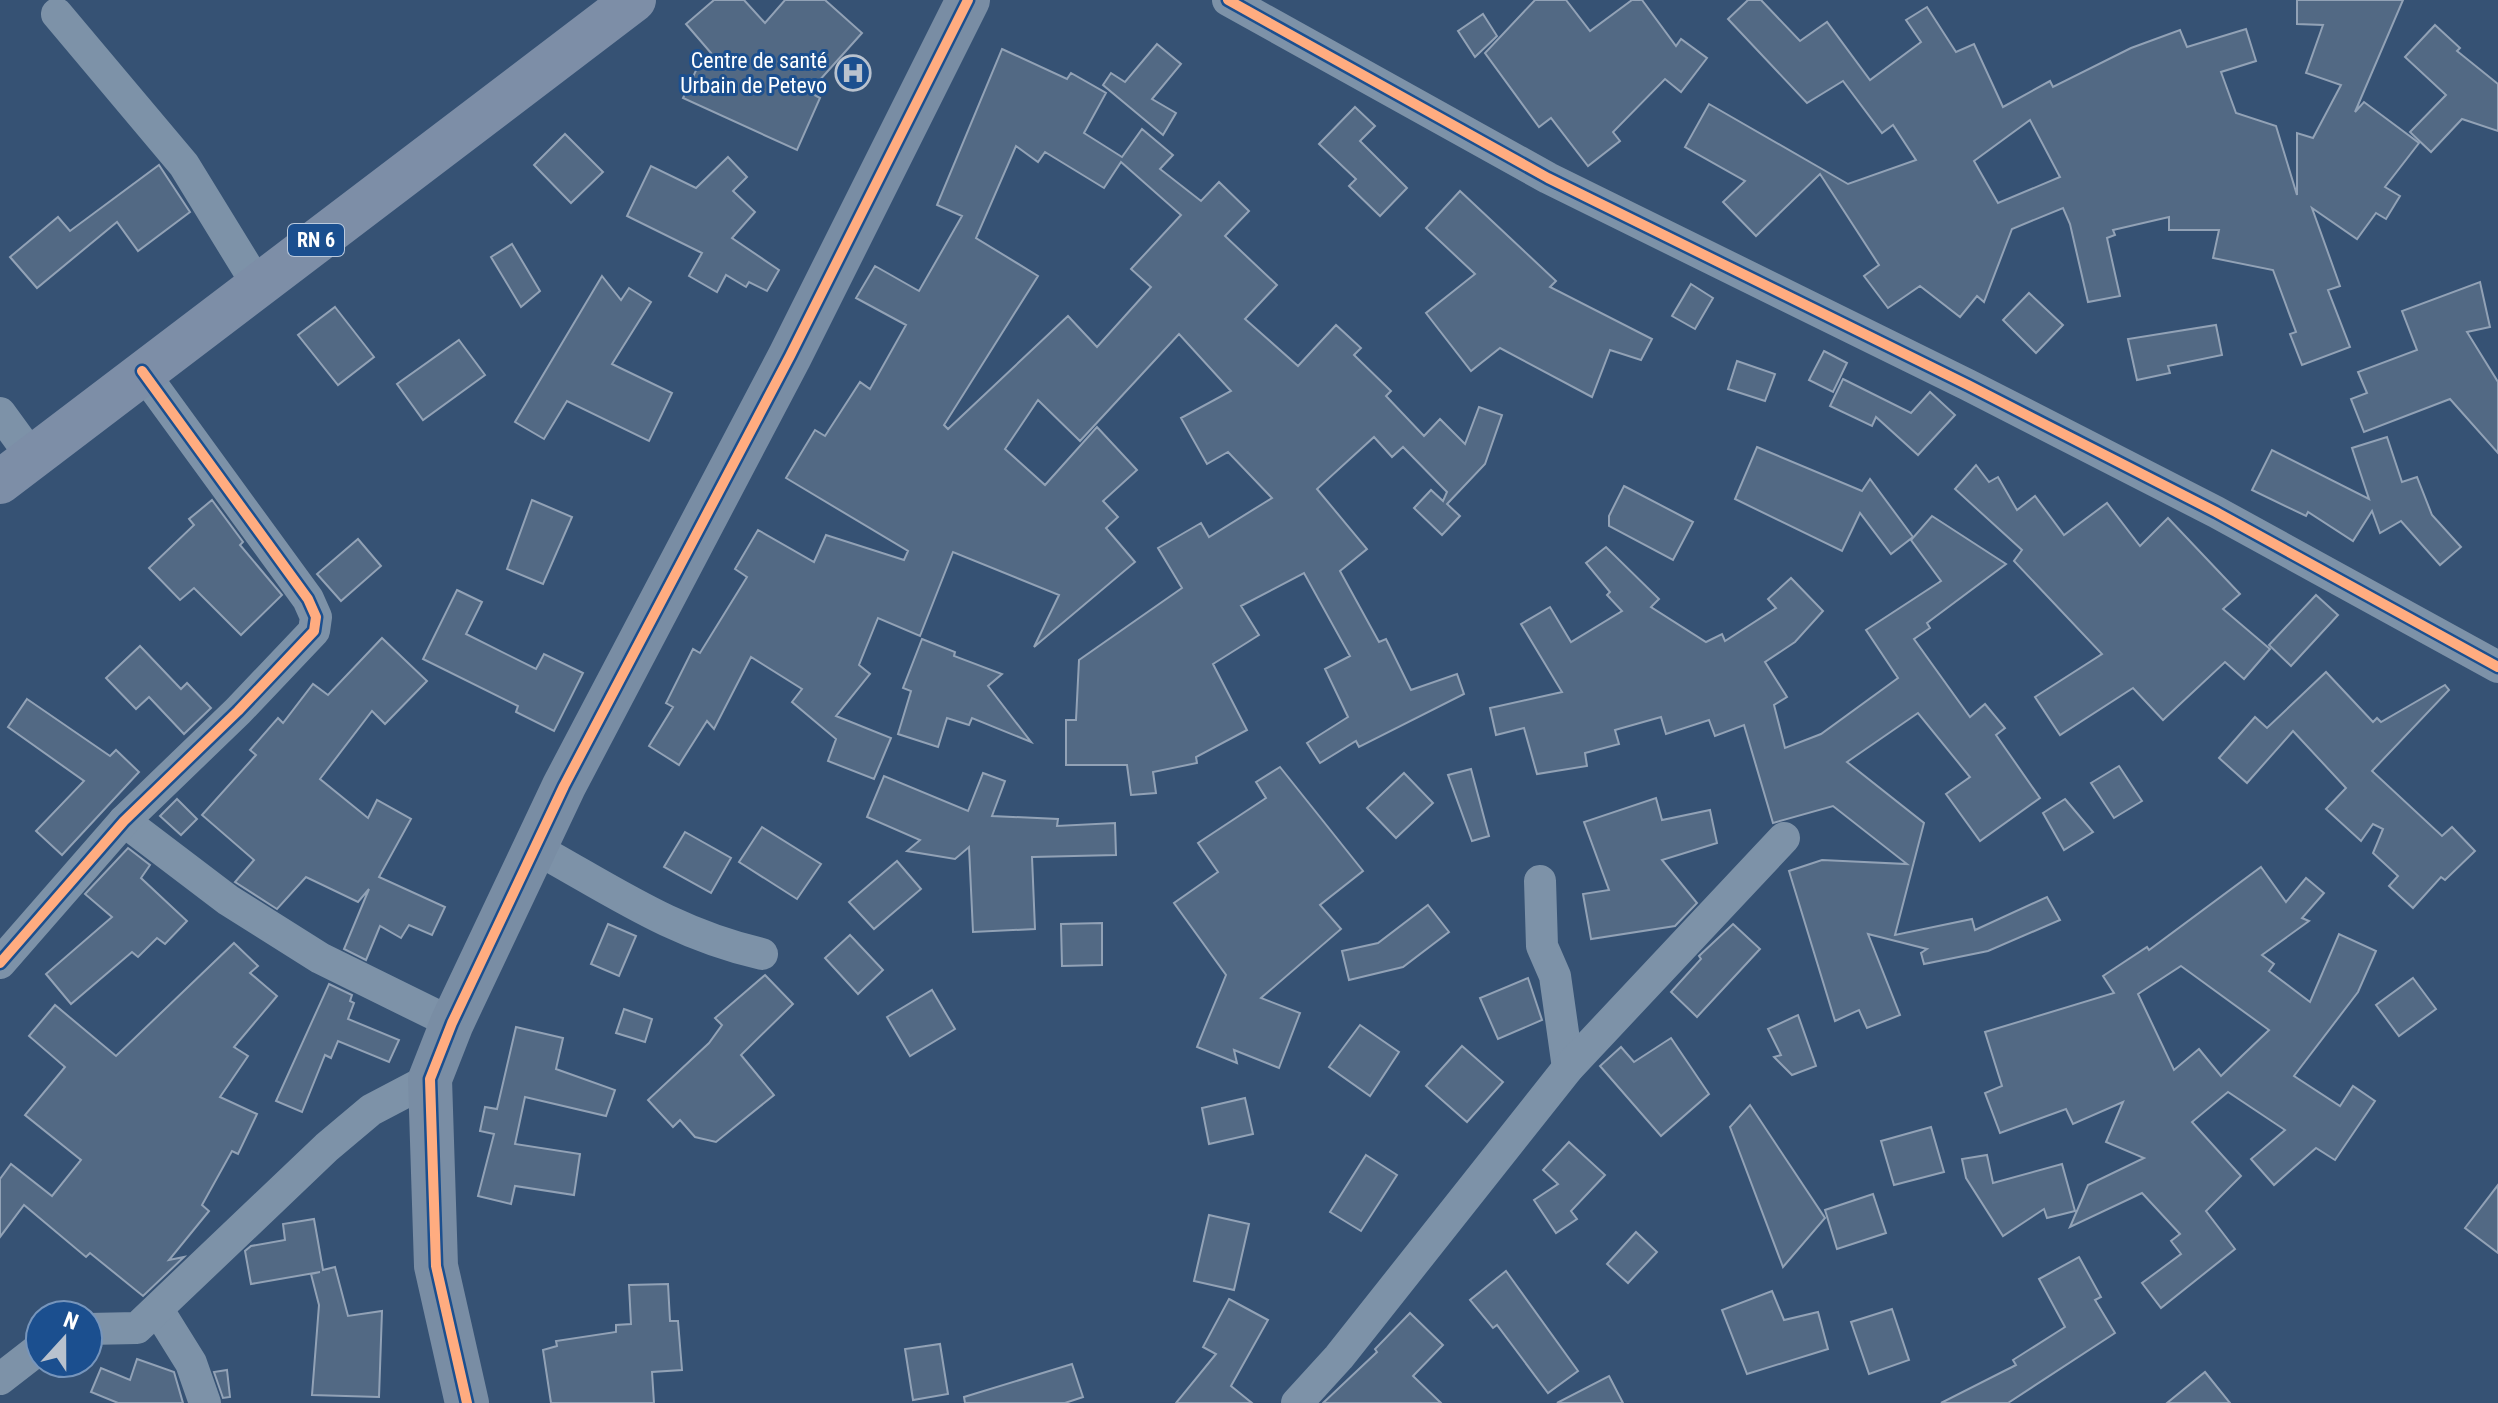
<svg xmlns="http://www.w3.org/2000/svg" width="2498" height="1403" viewBox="0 0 2498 1403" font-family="'Roboto Condensed',sans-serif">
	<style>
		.building { fill: #526984; stroke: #92a2b6; stroke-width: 2; fill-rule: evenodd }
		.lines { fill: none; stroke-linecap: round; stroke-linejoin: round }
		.street { stroke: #7d92a8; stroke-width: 32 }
		.secondary { stroke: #798da4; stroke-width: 44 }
		.primary { stroke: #7d8ea7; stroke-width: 44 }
		.cycleway-casing { stroke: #1b4f8f; stroke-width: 15 }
		.cycleway { stroke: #ffac80; stroke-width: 10 }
		.labels { text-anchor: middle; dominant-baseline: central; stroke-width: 6; stroke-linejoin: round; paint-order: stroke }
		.shield { fill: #1b4f8f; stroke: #bbcadd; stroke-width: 2 }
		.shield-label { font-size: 20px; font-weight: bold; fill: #fff }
		.poi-label { font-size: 22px; fill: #fff; stroke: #1b4f8f; text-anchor: end }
	</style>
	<rect width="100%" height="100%" fill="#365274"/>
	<g class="building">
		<polygon points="714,0 744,0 765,23 785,0 825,0 862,33 809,92 820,98 797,150 683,98 699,64 711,53 686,24"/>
		<polygon points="1535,0 1566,0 1590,31 1632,0 1642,0 1676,46 1681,39 1707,58 1681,92 1665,79 1613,132 1620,141 1588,166 1551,118 1539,127 1485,53"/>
		<path d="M1748 0H1761L1800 41 1827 22 1870 80 1921 42 1906 20 1927 7 1956 52 1974 44 2003 107 2050 81 2053 87 2131 48 2180 30 2187 47 2246 29 2256 61 2221 72 2236 113 2276 126 2297 195V133L2313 138 2341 85 2306 73 2323 25 2297 24V0H2403L2355 112 2364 102 2419 143 2385 187 2400 196 2386 219 2376 213 2357 239 2312 208 2340 286 2328 290 2350 347 2302 365 2290 334 2296 332 2273 270 2213 258 2219 230H2169V217L2113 230 2115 235 2107 238 2120 296 2088 302 2070 224 2063 208 2012 229 1984 302 1977 296 1960 317 1920 286 1888 308 1864 276 1879 265 1820 174 1756 236 1723 202 1745 181 1685 147 1709 104 1848 184 1916 160 1893 125 1882 133 1843 81 1807 103 1728 19ZM2030 120 2060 177 1998 203 1974 161Z"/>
		<polygon points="1483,14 1497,36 1475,57 1458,31"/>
		<polygon points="2435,25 2460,48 2457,51 2498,84 2498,131 2462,119 2431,152 2410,132 2446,95 2405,57"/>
		<polygon points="1157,44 1181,64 1152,99 1176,113 1163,135 1103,85 1111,73 1125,82"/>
		<path d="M1002 49 1067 79 1071 73 1106 93 1084 133 1122 157 1142 129 1173 155 1160 169 1201 201 1219 182 1249 211 1225 236 1277 285 1245 319 1298 366 1336 325 1361 348 1354 355 1391 391 1386 396 1424 436 1440 419 1465 444 1479 407 1502 415 1485 464 1447 504 1460 516 1442 535 1414 508 1431 490 1443 501 1447 492 1403 447 1392 457 1374 437 1317 489 1367 549 1340 571 1379 642 1386 639 1411 690 1457 674 1464 694 1359 747 1356 741 1320 763 1307 743 1348 717 1325 669 1350 656 1304 573 1241 606 1259 635 1213 664 1247 730 1196 757 1197 763 1153 772 1156 793 1131 795 1127 765H1066V720H1076L1079 660 1182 588 1158 548 1201 523 1209 537 1272 498 1228 452 1207 464 1181 418 1231 391 1179 334 1080 441 1038 400 1005 449 1045 485 1097 427 1137 470 1103 501 1118 517 1106 528 1135 562 1034 647 1059 595 953 552 920 636 878 618 859 665 870 674 836 716 891 738 874 779 828 761 836 739 792 702 802 689 751 657 714 729 707 721 679 765 649 746 673 707 666 703 693 649 700 653 747 577 735 569 758 530 814 562 826 535 904 560 908 551 786 478 815 430 825 436 860 382 870 389 906 325 856 298 875 266 919 291 962 216 937 205ZM1016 146 1038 162 1045 152 1104 188 1121 162 1181 215 1131 269 1151 287 1097 347 1068 316 948 429 944 425 1038 276 976 238Z"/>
		<polygon points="1355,107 1375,126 1360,141 1407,188 1380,216 1349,186 1356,179 1319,144"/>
		<polygon points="565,134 603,172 571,203 534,165"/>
		<polygon points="728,157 747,177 733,191 755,212 732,238 779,270 767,291 749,282 746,287 726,275 717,292 689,276 702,253 627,216 651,166 696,188"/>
		<polygon points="159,165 190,212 138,251 117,222 37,288 10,257 58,217 70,231"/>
		<polygon points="1460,191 1556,281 1550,287 1652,339 1641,360 1610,350 1592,397 1500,348 1471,371 1426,313 1475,274 1426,228"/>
		<polygon points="512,244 540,291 521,307 491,257"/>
		<polygon points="602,276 621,300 629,288 651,302 612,364 672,393 649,441 567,401 544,439 515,422"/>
		<polygon points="2480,282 2490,327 2467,332 2498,382 2498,453 2450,399 2364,432 2351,399 2367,393 2358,372 2417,350 2402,311"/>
		<polygon points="1691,284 1713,298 1695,329 1672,316"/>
		<polygon points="2029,293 2063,325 2036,353 2003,320"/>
		<polygon points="335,307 374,357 338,385 298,335"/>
		<polygon points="2216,325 2222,355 2168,366 2170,373 2137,380 2128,339"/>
		<polygon points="459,340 485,375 423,420 397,384"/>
		<polygon points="1824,351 1847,363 1833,392 1809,380"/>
		<polygon points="1737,361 1775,374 1765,401 1728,389"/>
		<polygon points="1843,379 1911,413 1930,392 1955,415 1918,455 1876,417 1872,426 1830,406"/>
		<polygon points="2387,437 2402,482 2417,477 2432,515 2461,547 2440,565 2401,521 2380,533 2372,511 2353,541 2308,512 2306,516 2252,490 2272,450 2369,499 2352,448"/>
		<polygon points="1757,447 1862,491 1870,479 1913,537 1891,554 1860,513 1842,551 1735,499"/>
		<polygon points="1976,465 1989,482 1998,477 2017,510 2035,496 2064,535 2107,503 2140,546 2168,518 2240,594 2223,609 2270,649 2244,679 2225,662 2163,720 2133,688 2060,735 2035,697 2102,654 2014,561 2022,550 1955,489"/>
		<polygon points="1624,486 1693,522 1673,560 1609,526 1609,516"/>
		<polygon points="212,500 243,542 240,545 282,595 241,635 194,588 180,600 149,568 194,525 189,519"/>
		<polygon points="532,500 572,517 543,584 507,569"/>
		<polygon points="1932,516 2006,564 1927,623 1930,628 1914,639 1970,717 1985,704 2005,728 1996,735 2040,798 1980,841 1946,794 1970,777 1918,713 1847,762 1924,823 1895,935 1972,919 1975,930 2047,897 2060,920 1988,951 1924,964 1921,953 1927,949 1868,934 1900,1015 1867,1028 1859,1010 1835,1021 1789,871 1822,860 1907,864 1833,806 1773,823 1744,725 1715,736 1709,720 1666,734 1661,717 1615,730 1619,744 1585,753 1587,766 1537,774 1524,728 1496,735 1490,708 1562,692 1521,624 1550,607 1571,642 1622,611 1607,595 1610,592 1586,563 1606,547 1659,599 1651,607 1706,642 1722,634 1725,641 1776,608 1768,599 1791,578 1823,611 1795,642 1765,662 1787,697 1774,705 1785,748 1821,734 1898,678 1866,630 1941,581 1911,540"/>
		<polygon points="358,539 381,566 341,601 317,574"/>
		<polygon points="457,590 482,602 466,634 536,669 544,654 583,673 554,731 516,712 518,706 423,659"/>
		<polygon points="2316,595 2338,615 2291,666 2269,645"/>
		<polygon points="382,638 427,681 385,724 372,711 320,779 368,818 377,800 411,819 379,877 445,907 432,935 409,925 401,938 380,926 366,960 344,949 369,889 358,902 306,877 277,909 235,882 254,860 202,815 256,755 250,750 278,718 283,723 313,684 328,695"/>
		<polygon points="922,639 955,652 954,656 1002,674 988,686 1031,742 972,718 969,725 947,718 938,747 898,734 911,691 903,688"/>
		<polygon points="140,646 181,689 187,683 211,708 184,734 149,697 136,709 106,678"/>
		<polygon points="2326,672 2373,722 2377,718 2381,722 2445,685 2449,690 2372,771 2442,836 2452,827 2475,851 2445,880 2441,877 2413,908 2389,886 2398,876 2373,853 2383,829 2373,824 2361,841 2326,809 2346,788 2293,731 2247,783 2219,758 2255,717 2267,728"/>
		<polygon points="27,699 110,756 116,750 139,772 62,855 36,831 84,781 8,727"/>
		<polygon points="2119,766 2142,801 2114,818 2091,783"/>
		<polygon points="1280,767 1363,871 1320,905 1341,929 1261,998 1300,1013 1279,1068 1234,1050 1237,1063 1197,1047 1226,975 1174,903 1218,872 1198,843 1266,798 1256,782"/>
		<polygon points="1471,769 1489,836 1472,841 1448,775"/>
		<polygon points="983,773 1005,781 992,816 1058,819 1057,826 1115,823 1116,855 1032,857 1035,929 973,932 969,847 955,859 907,851 920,840 867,817 884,776 968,811"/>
		<polygon points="1404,773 1433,803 1396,838 1367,808"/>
		<polygon points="1656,798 1662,820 1710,810 1717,843 1662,860 1697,903 1675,926 1591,939 1583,894 1609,890 1584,822"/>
		<polygon points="177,799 197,819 181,835 160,816"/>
		<polygon points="2065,799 2093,832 2064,850 2043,813"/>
		<polygon points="762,827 821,864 797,899 739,862"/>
		<polygon points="685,832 731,858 711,893 664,867"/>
		<polygon points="128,848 150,865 141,878 187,921 165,944 157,938 138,957 132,952 71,1004 46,974 112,917 85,894"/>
		<polygon points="897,861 921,889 874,929 849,902"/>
		<path d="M2261 867 2286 902 2306 878 2324 893 2302 918 2309 921 2262 955 2274 964 2269 971 2310 1002 2339 934 2376 951 2358 992 2294 1076 2340 1106 2353 1086 2375 1101 2335 1160 2316 1148 2274 1185 2251 1159 2285 1130 2228 1092 2192 1122 2241 1176 2206 1211 2235 1249 2161 1308 2142 1283 2181 1254 2171 1241 2180 1234 2142 1193 2070 1227 2088 1185 2144 1158 2106 1142 2123 1102 2073 1124 2066 1109 2000 1133 1985 1093 2002 1086 1985 1032 2114 993 2103 976 2147 947 2149 950ZM2181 966 2269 1030 2221 1076 2199 1049 2174 1070 2138 994Z"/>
		<polygon points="1428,905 1449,932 1403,967 1349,980 1342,951 1378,943"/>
		<polygon points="1102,923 1102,965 1062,966 1061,924"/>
		<polygon points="608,924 636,936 619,976 591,964"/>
		<polygon points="1733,924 1760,949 1697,1017 1671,992 1701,959 1699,956"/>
		<polygon points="850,935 883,970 858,994 825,958"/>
		<polygon points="234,943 258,966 250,973 277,996 234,1047 248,1056 220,1097 257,1114 238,1154 232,1151 202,1205 209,1211 169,1260 184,1257 143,1296 90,1253 86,1257 24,1205 0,1237 0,1179 11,1164 52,1196 81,1160 25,1115 65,1067 29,1036 55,1005 116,1056"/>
		<polygon points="765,975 793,1004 741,1055 774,1095 716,1142 695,1137 680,1120 673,1127 648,1100 709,1043 722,1025 715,1018"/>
		<polygon points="1528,978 1542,1020 1498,1039 1480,998"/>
		<polygon points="2413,978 2436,1009 2399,1036 2376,1005"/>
		<polygon points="329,984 352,995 350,1001 354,1003 348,1019 399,1040 389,1062 338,1041 331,1058 325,1055 302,1112 276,1101"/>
		<polygon points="932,990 955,1029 910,1056 887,1017"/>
		<polygon points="624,1009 652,1019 645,1042 616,1033"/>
		<polygon points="1798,1015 1816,1066 1792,1075 1774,1057 1781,1055 1768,1029"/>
		<polygon points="1360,1025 1399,1052 1370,1096 1329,1067"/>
		<polygon points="516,1027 563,1038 556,1069 615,1090 606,1116 525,1097 515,1144 580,1154 574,1195 515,1186 511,1204 478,1196 494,1134 480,1131 485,1107 497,1109"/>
		<polygon points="1671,1038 1709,1094 1661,1136 1600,1066 1621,1047 1634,1062"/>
		<polygon points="1462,1046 1503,1082 1467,1122 1426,1086"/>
		<polygon points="1245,1098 1253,1134 1209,1144 1202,1108"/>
		<polygon points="1750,1105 1825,1218 1783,1267 1730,1127"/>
		<polygon points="1931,1127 1944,1172 1894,1185 1881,1141"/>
		<polygon points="1569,1142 1605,1175 1571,1211 1577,1219 1556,1233 1534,1200 1558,1184 1543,1170"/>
		<polygon points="1366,1155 1397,1175 1361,1231 1330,1212"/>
		<polygon points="1987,1155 1993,1183 2062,1164 2075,1211 2047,1218 2044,1209 2003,1236 1966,1178 1962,1159"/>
		<polygon points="2498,1185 2498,1253 2465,1228"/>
		<polygon points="1873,1194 1886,1233 1837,1249 1825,1210"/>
		<polygon points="1209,1215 1249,1224 1234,1290 1194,1281"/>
		<polygon points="314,1219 323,1270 335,1267 348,1316 382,1311 379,1397 312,1395 319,1305 311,1274 320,1272 251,1284 245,1251 251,1246 285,1240 283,1224"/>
		<polygon points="1636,1232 1657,1252 1628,1283 1607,1264"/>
		<polygon points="2079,1257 2101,1297 2095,1300 2115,1333 2008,1403 1941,1403 2016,1365 2013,1360 2065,1327 2039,1279"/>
		<polygon points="1506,1271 1578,1371 1548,1393 1497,1325 1493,1328 1470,1300"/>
		<polygon points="668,1284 670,1321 678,1321 682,1370 652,1372 654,1403 551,1403 543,1350 557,1346 556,1341 616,1332 616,1325 631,1324 629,1285"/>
		<polygon points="1772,1291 1784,1320 1818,1312 1828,1349 1747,1374 1722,1310"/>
		<polygon points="1229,1299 1268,1320 1231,1386 1252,1403 1176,1403 1216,1354 1203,1347"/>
		<polygon points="1892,1309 1909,1360 1869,1374 1851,1322"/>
		<polygon points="1410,1313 1443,1345 1413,1376 1441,1403 1323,1403 1377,1352 1375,1349"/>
		<polygon points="940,1344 948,1394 913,1400 905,1349"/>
		<polygon points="137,1359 174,1372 183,1403 118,1403 91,1392 101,1368 130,1380"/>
		<polygon points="1072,1364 1083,1397 1065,1403 965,1403 964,1397"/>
		<polygon points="227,1370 230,1397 223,1398 214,1372"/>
		<polygon points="2205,1372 2230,1403 2167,1403"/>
		<polygon points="1609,1376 1623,1403 1557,1403"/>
	</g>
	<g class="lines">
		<g class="street">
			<polyline points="1228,0 1548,178 1968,385 2216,512 2498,667"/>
			<polyline points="57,14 184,165 257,284"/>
			<polyline points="0,413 32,457"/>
			<polyline points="124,821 228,900 320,958 452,1023"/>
			<path d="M535 848C613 891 674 934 762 954"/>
			<polyline points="1540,881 1542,946 1555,976 1568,1068"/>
			<polyline points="0,963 124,821 238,711 314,631 316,617 308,599 142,371"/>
			<polyline points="158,1310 191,1363 205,1403"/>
			<polyline points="88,1329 137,1328 327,1147 371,1110 430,1079"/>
			<polyline points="0,1379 40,1348"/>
			<polyline points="1297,1403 1339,1357 1568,1068 1784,838"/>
		</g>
		<polyline class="secondary" points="467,1403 436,1266 430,1079 452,1023 564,786 790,356 968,0"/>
		<polyline class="primary" points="0,482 634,0"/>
		<defs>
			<g id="cycleway">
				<polyline points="1228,0 1548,178 1968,385 2216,512 2498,667"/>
				<polyline points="0,963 124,821 238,711 314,631 316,617 308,599 142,371"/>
				<polyline points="467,1403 436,1266 430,1079 452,1023 564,786 790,356 968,0"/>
			</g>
		</defs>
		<use href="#cycleway" class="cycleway-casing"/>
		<use href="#cycleway" class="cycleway"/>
	</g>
	<defs>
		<symbol id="hospital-ring" viewBox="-11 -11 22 22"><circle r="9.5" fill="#1b4f8f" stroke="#b9c2ce" stroke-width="1.5"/><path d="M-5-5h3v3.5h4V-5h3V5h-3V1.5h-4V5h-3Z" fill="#b9c2ce"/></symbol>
	</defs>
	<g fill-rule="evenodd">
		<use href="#hospital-ring" x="833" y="53" width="40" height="40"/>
	</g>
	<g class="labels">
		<rect class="shield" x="288" y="224" width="56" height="32" rx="6"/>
		<g class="shield-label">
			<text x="316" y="240">RN 6</text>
		</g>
		<g class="poi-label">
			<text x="827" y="60">Centre de santé<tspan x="827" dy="25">Urbain de Petevo</tspan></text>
		</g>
	</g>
	<g transform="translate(64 1339) rotate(21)"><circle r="38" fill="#1b4f8f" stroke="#7695bc" stroke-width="2"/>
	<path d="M0-6L14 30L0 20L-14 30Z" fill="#b9c2ce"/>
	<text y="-12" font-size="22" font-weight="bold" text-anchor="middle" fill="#ffffff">N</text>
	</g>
</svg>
